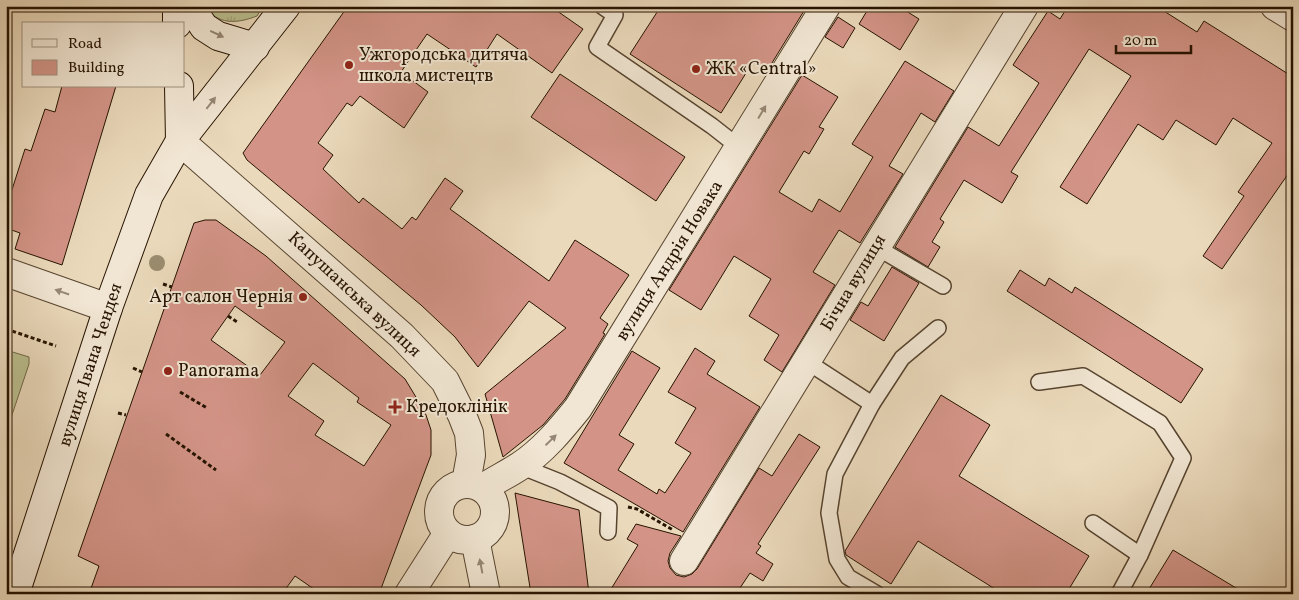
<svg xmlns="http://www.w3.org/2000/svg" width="1299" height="600" viewBox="0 0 1299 600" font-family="Vollkorn,serif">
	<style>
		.green { fill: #babe8e; stroke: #706847 }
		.park { fill: url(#park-tufts); stroke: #706847 }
		.building { fill: #d39487; stroke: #261300; fill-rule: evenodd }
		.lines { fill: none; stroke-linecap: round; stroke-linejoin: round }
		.service-casing { stroke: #57442f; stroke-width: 18 }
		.minor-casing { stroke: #57442f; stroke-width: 30 }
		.tertiary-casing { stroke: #57442f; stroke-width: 30 }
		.secondary-casing { stroke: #261300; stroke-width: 30 }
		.path { stroke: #261300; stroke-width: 3; stroke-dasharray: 4 2.5; stroke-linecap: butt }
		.service { stroke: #f1e6d3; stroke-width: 15 }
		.minor { stroke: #f1e6d3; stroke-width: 28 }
		.tertiary { stroke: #f1e6d3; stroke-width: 28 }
		.secondary { stroke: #f1e6d3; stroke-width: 28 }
		.tree { fill: #9b8d70 }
		.oneway { fill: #968774 }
		.poi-dot { fill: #8f2418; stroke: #f1e6d3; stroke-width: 2 }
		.labels { text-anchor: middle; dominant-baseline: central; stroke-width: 4; stroke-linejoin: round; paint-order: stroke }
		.poi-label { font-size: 18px; fill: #261300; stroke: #f1e6d3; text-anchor: start }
		.street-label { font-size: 18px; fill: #261300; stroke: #f1e6d3 }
	</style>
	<defs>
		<pattern id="park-tufts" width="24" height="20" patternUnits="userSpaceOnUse" patternTransform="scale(1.25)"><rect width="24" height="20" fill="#babe8e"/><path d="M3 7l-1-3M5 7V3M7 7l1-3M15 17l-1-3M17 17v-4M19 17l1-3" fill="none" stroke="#a0a279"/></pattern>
	</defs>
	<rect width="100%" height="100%" fill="#ead9bb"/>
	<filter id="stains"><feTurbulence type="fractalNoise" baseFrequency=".004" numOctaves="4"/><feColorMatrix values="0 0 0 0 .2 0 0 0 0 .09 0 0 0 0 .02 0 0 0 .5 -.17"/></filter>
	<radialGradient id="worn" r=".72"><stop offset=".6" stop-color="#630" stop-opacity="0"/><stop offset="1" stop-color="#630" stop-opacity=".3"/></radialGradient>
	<polygon class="green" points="6,350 29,357 29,364 6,433"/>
	<path class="park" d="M204 6H263L257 16C236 24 218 25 204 6Z"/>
	<g class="building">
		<polygon points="348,6 550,6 583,29 552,73 497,34 476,67 427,34 401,72 428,92 404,128 360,96 352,106 347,103 318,143 333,155 323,169 359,203 363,198 402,229 412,217 416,220 445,178 463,191 450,209 549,281 575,240 629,275 600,318 608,324 603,333 605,334 565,399 543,425 503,457 485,394 566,328 529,301 478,367 455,337 421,305 247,160 243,153"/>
		<polygon points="661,6 807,6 767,71 753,62 721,113 630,54"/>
		<polygon points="870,6 898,6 919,19 900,50 859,24"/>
		<polygon points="1068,6 1156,6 1197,32 1204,21 1293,77 1293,167 1222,269 1203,256 1244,196 1238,192 1272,143 1233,118 1216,145 1176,120 1163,140 1138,124 1087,204 1060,187 1131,76 1089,49 1011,172 1018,176 1002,203 964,180 940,219 944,222 932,242 940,247 928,267 895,247 968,127 999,146 1039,83 1013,65 1048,11 1060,19"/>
		<polygon points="838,17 855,28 843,48 825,37"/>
		<polygon points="905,61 954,91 935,122 921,113 889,166 903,174 860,243 839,230 813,272 835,285 782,372 764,360 779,335 749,316 771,279 734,256 701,310 669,290 802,75 838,97 819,127 824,129 809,154 804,151 779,192 812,212 819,199 840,212 873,157 852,144"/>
		<polygon points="560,74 685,157 656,201 531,117"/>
		<polygon points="62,86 116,86 62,265 15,249 20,233 6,228 6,195 10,196 25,149 31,151 45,109 55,112"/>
		<path d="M205 220H216L266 256 405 379 425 412 431 430V455L379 594H321L295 576 282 594H89L99 566 78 556 194 223ZM235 306 285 342 260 375 211 340ZM313 363 359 398 357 402 391 425 364 466 315 435 324 421 288 396Z"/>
		<polygon points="892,267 919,283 884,341 850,320 861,302 868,306"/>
		<polygon points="1020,270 1045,286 1049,278 1072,293 1075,287 1203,369 1181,403 1007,291"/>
		<polygon points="695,348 715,361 707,374 760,407 683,532 564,463 632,351 660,368 619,435 634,444 618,470 657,494 659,489 665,493 691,453 675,443 696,408 668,392"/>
		<polygon points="941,395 990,425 959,476 1089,556 1066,594 1003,594 918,541 891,584 846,555 845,551"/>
		<polygon points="799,434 820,447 758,544 761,546 756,553 773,564 763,581 750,573 736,594 608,594 638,545 627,539 636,524 681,536 670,553 668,561 670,568 676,575 684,577 692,574 697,569 759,468 772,476"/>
		<polygon points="515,493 579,510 589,594 531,594"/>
		<polygon points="1173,550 1246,594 1146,594"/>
	</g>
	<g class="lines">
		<defs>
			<g id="service">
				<polyline points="602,6 615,15 597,47 712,126 740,148"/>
				<polyline points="876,247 943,286"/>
				<polyline points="806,361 872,404"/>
				<polyline points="1039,382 1083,376 1160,423 1183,458 1140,555 1119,594"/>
				<polyline points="520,466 560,482 609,508 608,532"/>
				<polyline points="1093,523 1140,555"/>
				<polyline points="877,594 848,577 837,559 829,513 835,474 872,404 902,358 938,328"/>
			</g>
			<g id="minor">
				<polyline points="180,141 402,336 445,381 462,415 469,433 471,455 466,483"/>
				<polyline points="6,272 108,308"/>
				<circle cx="467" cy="512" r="28"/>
				<path d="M483 488C495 480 508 474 520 466 543 451 561 429 578 408L826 6"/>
				<polyline points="475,539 486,594"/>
				<polyline points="684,561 1024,6"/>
				<polyline points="409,594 448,533"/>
			</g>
			<polyline id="tertiary" points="1275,6 1293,17"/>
			<g id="secondary">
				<polyline points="177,6 177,24"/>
				<polyline points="190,6 204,27 218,36 255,47"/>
				<polyline points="179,86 180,141"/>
				<polyline points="15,594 108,308 149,195 180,141 286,6"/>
			</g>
		</defs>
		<use href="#service" class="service-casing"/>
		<use href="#minor" class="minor-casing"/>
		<use href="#tertiary" class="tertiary-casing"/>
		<use href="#secondary" class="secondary-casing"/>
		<g class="path">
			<polyline points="163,284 172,287"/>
			<polyline points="228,316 237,322"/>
			<polyline points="6,329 56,346"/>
			<polyline points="133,368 142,372"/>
			<polyline points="180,392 207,408"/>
			<polyline points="118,413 126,415"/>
			<polyline points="166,434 216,470"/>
			<polyline points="628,507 637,509 673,530"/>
		</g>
		<use href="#service" class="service"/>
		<use href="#minor" class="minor"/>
		<use href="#tertiary" class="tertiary"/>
		<use href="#secondary" class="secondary"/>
	</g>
	<circle class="tree" cx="157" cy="263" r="8"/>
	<defs><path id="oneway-solid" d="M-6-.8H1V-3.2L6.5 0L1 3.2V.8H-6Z" transform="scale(1.25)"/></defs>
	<g class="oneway">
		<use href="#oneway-solid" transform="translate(217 34) rotate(25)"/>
		<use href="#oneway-solid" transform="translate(211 103) rotate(-52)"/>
		<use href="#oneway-solid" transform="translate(762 112) rotate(-59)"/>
		<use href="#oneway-solid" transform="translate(62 292) rotate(-161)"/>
		<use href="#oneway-solid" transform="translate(551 440) rotate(-44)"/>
		<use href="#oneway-solid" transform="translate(481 566) rotate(-101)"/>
	</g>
	<g class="poi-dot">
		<circle cx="349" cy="65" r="5"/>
		<circle cx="696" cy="69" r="5"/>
		<circle cx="303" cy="297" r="5"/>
		<circle cx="168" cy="371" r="5"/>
		<path d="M392.5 399.5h5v5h5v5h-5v5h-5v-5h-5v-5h5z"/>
	</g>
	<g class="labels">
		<g class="poi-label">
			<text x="359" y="55">Ужгородська дитяча<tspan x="359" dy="21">школа мистецтв</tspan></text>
			<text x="706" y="69">ЖК «Central»</text>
			<text x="293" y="297" text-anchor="end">Арт салон Чернія</text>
			<text x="178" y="371">Panorama</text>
			<text x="406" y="407">Кредоклінік</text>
		</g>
		<g class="street-label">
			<text transform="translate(670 261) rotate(-58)">вулиця Андрія Новака</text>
			<text transform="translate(854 283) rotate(-59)">Бічна вулиця</text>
			<text transform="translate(354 295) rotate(43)">Капушанська вулиця</text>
			<text transform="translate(91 365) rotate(-72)">вулиця Івана Чендея</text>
		</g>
	</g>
	<rect width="1299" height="600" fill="none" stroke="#ead9bb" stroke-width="25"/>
	<rect x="8" y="8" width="1284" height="585" fill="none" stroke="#261300" stroke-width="2.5"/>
	<rect x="12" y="12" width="1274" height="575" fill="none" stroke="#261300"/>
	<rect x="22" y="22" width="162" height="65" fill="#f1e6d3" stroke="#a0927f"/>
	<rect x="32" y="39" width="25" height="8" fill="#f1e6d3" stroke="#a0927f"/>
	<text x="68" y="48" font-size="15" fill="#261300">Road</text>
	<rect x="32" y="60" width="25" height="15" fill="#d39487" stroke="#a0927f"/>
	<text x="68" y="72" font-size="15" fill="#261300">Building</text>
	<path d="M1116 45v8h75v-8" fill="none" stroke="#261300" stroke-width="2.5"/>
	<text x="1124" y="45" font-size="15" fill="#261300" stroke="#f1e6d3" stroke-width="4" paint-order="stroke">20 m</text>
	<rect width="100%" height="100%" filter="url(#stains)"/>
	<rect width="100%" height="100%" fill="url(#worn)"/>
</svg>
